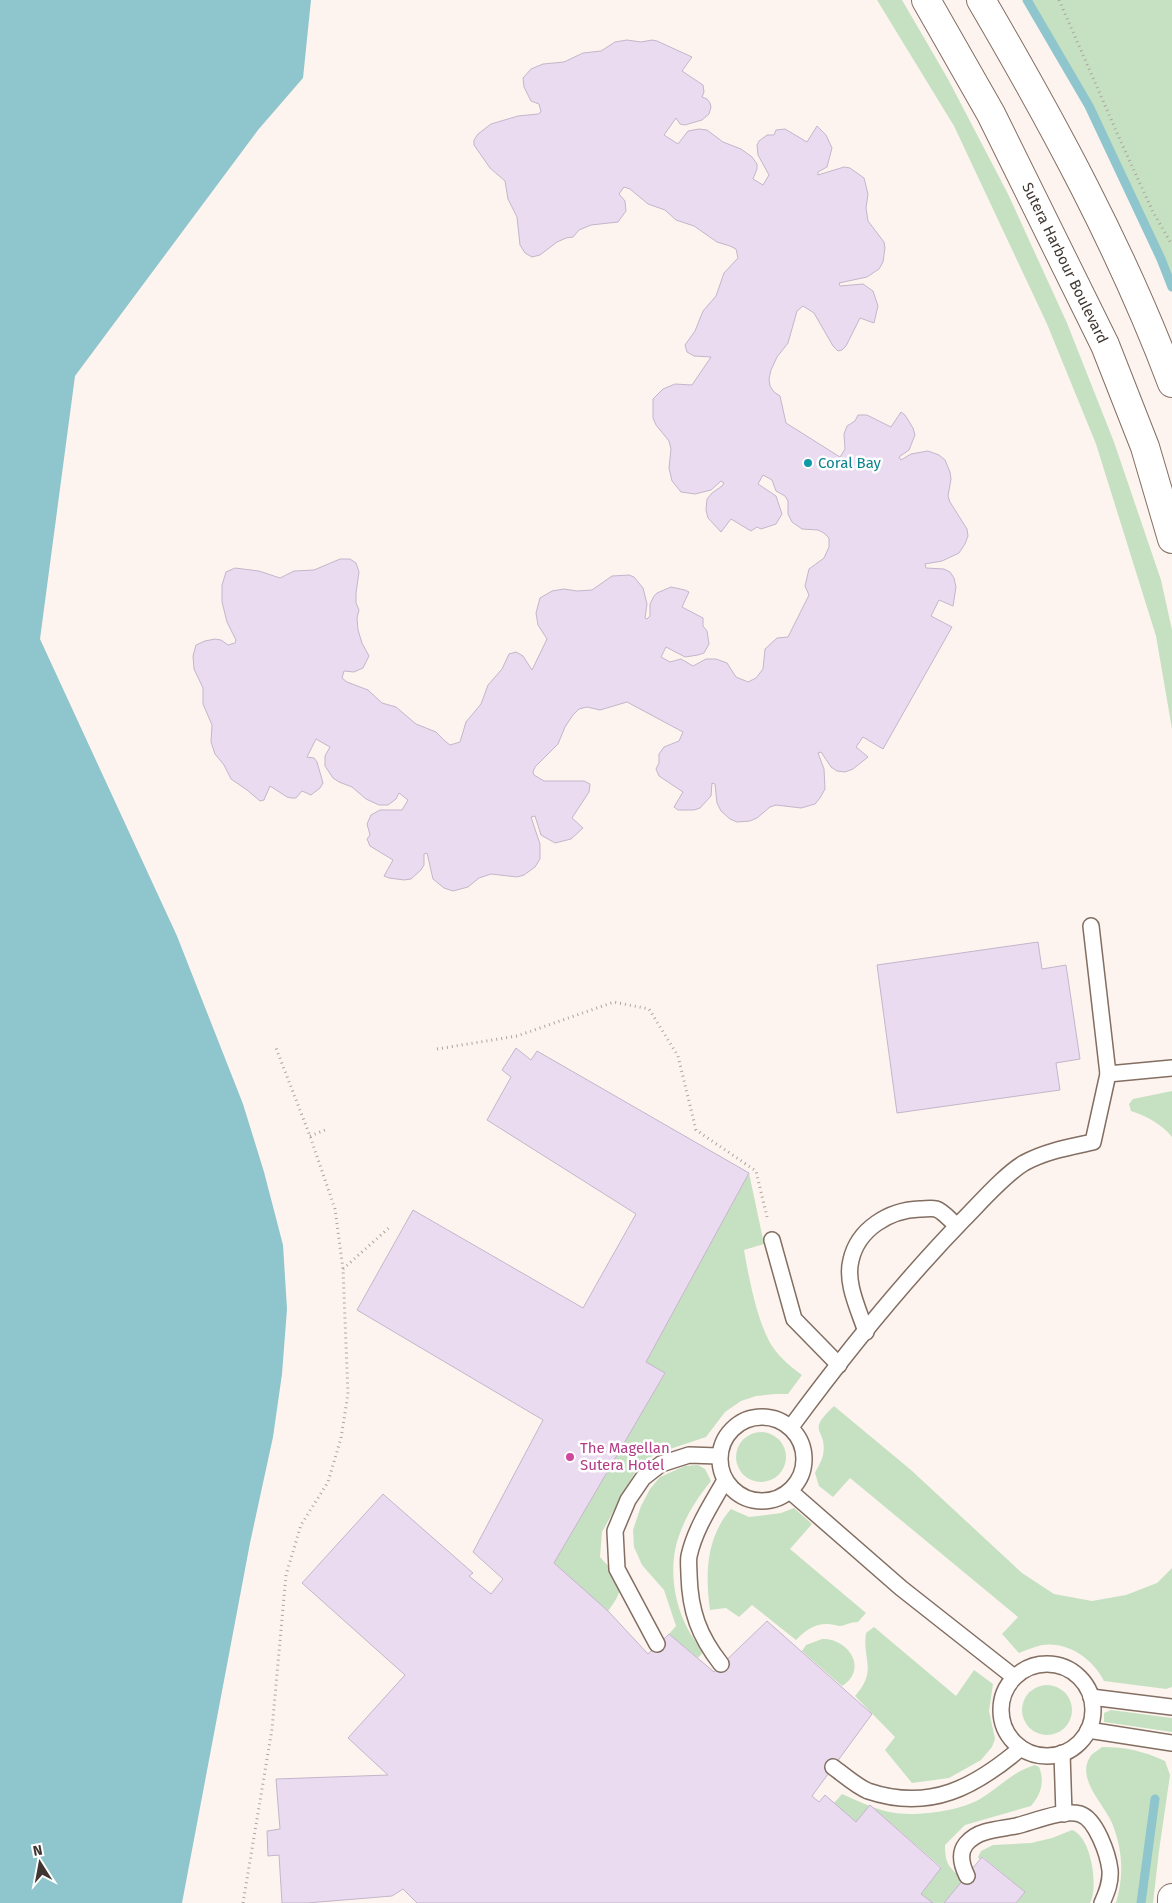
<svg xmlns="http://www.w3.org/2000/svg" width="1172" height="1903" viewBox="0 0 1172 1903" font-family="'Fira Sans',sans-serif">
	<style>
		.green { fill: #c5e1c2 }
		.water { fill: #8fc5cd }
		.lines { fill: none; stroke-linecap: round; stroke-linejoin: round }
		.stream { stroke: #8fc5cd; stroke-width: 9 }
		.building { fill: #eadbf0; stroke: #c4b6ca }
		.service-casing { stroke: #836e62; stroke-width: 18 }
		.minor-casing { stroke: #836e62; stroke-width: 30 }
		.path { stroke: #aea49f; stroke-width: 3; stroke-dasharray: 1 4; stroke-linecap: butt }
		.service { stroke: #fff; stroke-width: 15 }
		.minor { stroke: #fff; stroke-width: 28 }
		.culture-dot { fill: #0f9aa8; stroke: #fff; stroke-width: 2 }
		.hotel-dot { fill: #d1479c; stroke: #fff; stroke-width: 2 }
		.labels { text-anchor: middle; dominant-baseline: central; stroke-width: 5; stroke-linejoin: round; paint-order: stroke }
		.street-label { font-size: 15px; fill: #3f3631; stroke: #fff }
		.culture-label { font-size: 15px; fill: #0d838f; stroke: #fff; text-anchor: start }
		.hotel-label { font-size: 15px; fill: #b23c85; stroke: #fff; text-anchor: start }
	</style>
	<rect width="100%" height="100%" fill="#fef4ef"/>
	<g class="green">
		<polygon points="877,0 902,0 948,79 1008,194 1067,323 1114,442 1161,580 1172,630 1172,729 1156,636 1096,444 1047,324 954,126"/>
		<polygon points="1030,0 1172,0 1172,283 1162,258 1091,105"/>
		<path d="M1172 1091V1137C1162 1124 1146 1116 1131 1111L1129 1104 1133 1099Z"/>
		<path d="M749 1173 764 1244 744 1250C749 1278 757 1322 772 1346 780 1358 791 1367 802 1375L788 1394H775L756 1396 741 1401 725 1412 706 1437 655 1454 638 1467 602 1532 600 1557C620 1579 629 1584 608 1611L554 1563 665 1373 646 1362Z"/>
		<path d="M834 1406 911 1470 1022 1573 1054 1594 1092 1601 1126 1595 1157 1583 1172 1568V1687L1166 1689 1104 1681C1093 1659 1068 1641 1042 1645 1034 1647 1026 1650 1019 1653L1002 1634 1018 1617 850 1478 833 1497 819 1486 815 1473C817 1468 822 1461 823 1455 828 1427 804 1434 834 1406Z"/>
		<circle cx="761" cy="1457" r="25"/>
		<path d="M698 1465 705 1469 711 1481C698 1497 687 1514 680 1533 665 1571 676 1623 704 1651L698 1658 669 1634 676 1626 664 1590 642 1565 634 1547 633 1530 641 1506 650 1489 660 1477 685 1466Z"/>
		<path d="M794 1508 812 1524 790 1549 866 1613 858 1622C849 1622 845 1626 839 1626 835 1625 831 1624 827 1624 813 1624 805 1631 796 1640L752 1605 739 1617 726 1608 710 1610C705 1575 706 1537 731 1509L749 1517 781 1513Z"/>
		<path d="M874 1627 956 1696 974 1670 993 1684 989 1711 995 1739 992 1747 981 1760 949 1778 912 1783 885 1750 895 1737 855 1696C878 1670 862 1660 866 1633Z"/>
		<path d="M822 1639C848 1638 869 1669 842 1686L802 1651 806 1645Z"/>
		<circle cx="1047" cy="1710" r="25"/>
		<polygon points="1111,1710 1172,1718 1172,1732 1104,1722 1104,1713"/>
		<path d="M1102 1747C1126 1747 1143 1751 1165 1761L1170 1775 1159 1851 1153 1903H1116C1124 1876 1123 1850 1112 1823 1104 1804 1076 1779 1090 1757 1092 1753 1099 1750 1102 1747Z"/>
		<path d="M1035 1765 1039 1767C1045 1781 1041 1795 1031 1806L965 1825 945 1845C945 1864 949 1869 965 1879L944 1903H933L921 1894 941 1867 870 1805 856 1822 834 1803 842 1794C856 1800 870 1807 885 1811 909 1818 958 1812 980 1799 999 1788 1013 1771 1035 1765Z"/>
		<path d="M1072 1830C1091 1836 1099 1887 1090 1903H1016L1025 1892 983 1857 980 1860 978 1857 981 1851 993 1845 1031 1843 1052 1838Z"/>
	</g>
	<polygon class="water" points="0,0 311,0 303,78 258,130 75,376 40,639 177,936 243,1104 264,1172 283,1245 287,1309 282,1374 273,1437 250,1543 182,1903 0,1903"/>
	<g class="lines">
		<g class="stream">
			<polyline points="1027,0 1089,106 1161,259 1172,287"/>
			<polyline points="1141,1903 1155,1799"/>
		</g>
	</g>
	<g class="building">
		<polygon points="627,40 641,42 652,40 657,41 692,57 682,71 703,85 704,92 702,97 707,99 710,103 711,107 709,114 702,120 685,125 680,124 676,118 664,135 678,144 688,131 699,129 707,130 723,142 741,149 752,157 757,164 757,169 753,179 763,185 769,175 758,155 757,145 759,141 767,135 774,135 776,130 785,129 807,142 817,126 826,135 832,148 827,167 818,172 818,175 844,167 850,168 864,178 868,194 866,208 868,221 884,242 885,248 883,262 879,269 867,277 839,283 840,286 863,284 873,291 878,306 874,323 860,318 846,346 842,350 838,351 833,346 814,313 803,306 797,311 788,343 777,357 771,370 769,379 770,386 774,392 780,396 786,423 840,457 845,449 844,434 847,426 855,421 858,415 867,415 891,427 901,412 905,415 913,428 915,435 909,450 899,457 901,460 911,454 928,451 939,455 945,460 950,472 951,479 948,496 950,502 967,529 968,536 965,544 959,553 942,561 925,564 926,568 944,569 950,572 954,578 956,587 953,606 939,600 931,616 952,627 883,749 863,737 856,747 868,757 853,769 845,772 837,771 831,767 821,752 818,753 824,769 825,789 820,798 815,804 801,808 776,805 770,807 757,818 750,821 737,822 730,819 721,811 717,803 715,784 712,783 711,796 700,808 694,810 678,810 674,807 683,792 659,776 656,769 659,763 659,754 664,747 679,741 683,732 627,702 600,710 587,707 579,709 573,715 565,727 558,744 535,767 533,772 534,775 544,781 584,781 590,784 589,792 572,818 583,828 571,839 555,843 541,835 535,816 531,817 540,844 540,859 535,867 524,875 517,877 491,874 479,878 468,887 453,891 444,888 433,879 427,853 424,854 424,865 421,870 411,879 404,880 389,878 384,876 393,860 370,846 367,839 370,835 367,824 371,815 380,810 402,810 408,800 399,793 396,799 388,805 379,805 366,799 352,787 339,782 333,778 325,766 325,756 330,747 316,739 307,757 314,758 317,762 323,783 320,788 311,795 302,791 296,798 291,798 287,797 270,786 264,800 260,801 247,790 231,779 224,765 215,754 211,742 212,725 203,704 203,688 194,669 193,656 196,645 205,641 215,639 221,640 228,645 235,643 236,640 227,622 222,602 222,585 226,572 235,568 259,571 280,578 294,571 314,570 340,559 350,559 356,563 359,572 356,593 356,603 359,610 357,618 358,630 362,643 369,656 363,668 354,672 344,671 342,678 347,682 368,690 382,703 396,707 416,724 436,732 445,741 450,745 460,742 466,722 481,704 488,685 502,669 509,654 516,652 523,656 532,670 547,639 538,625 536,613 540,598 552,591 564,589 577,591 592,590 612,576 629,575 634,577 643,588 647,604 645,618 647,619 650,616 650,604 654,596 657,593 671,587 685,590 689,592 682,607 703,618 703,626 707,631 709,644 704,653 698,655 685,657 666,647 661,657 670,662 681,659 693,666 706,659 716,659 727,663 736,677 748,682 756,678 763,669 765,649 777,638 788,637 809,595 805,586 809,569 824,558 829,547 829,538 824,533 818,530 802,529 792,522 788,514 788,501 785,496 776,491 772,480 763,475 758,484 776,496 782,514 776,524 761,529 757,527 751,531 731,519 721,532 708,518 706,510 707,499 712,493 722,486 724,483 721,481 711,490 695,494 681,492 672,481 669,468 671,449 669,441 656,425 653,418 653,399 663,389 675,384 692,385 711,357 694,356 687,352 685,345 695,331 703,311 716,296 724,273 738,258 736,249 730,246 717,242 694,226 676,220 665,210 648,204 630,189 624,187 619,194 625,201 626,211 618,222 591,225 579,230 573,237 566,238 557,242 540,255 532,257 525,253 520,245 517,217 508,199 505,181 490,168 474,145 474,140 478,134 491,124 518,116 538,114 541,112 539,104 531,101 524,87 523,78 531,69 543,64 564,62 583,53 601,51 615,42"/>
		<polygon points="1038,942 1042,969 1066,965 1080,1059 1056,1063 1060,1090 897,1113 877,965"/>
		<polygon points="516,1048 531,1060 537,1051 749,1173 646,1362 665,1373 554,1563 608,1611 648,1654 669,1634 714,1672 767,1621 872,1714 812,1796 819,1802 825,1795 856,1822 870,1805 941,1868 921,1894 933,1903 417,1903 403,1889 392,1896 307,1903 282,1903 279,1855 268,1856 267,1831 280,1829 276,1779 388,1775 348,1738 405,1675 302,1583 383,1494 473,1573 469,1576 491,1594 503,1579 473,1552 543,1420 357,1310 413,1210 583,1308 636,1214 487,1120 511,1077 502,1070"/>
		<polygon points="982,1857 1025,1892 1016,1903 944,1903"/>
	</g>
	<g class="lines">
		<defs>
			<g id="service">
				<polyline points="1091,926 1108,1074 1172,1068"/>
				<polyline points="772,1240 794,1319 839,1365"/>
				<path d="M866 1332C859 1310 845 1283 851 1260 858 1229 889 1210 920 1209 925 1209 932 1208 936 1209 943 1211 951 1221 957 1226"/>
				<circle cx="762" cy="1459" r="42"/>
				<path d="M791 1427C844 1355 901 1284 963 1220 980 1203 1004 1175 1024 1163 1046 1151 1070 1147 1093 1142L1108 1074"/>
				<polyline points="791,1492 901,1588 1014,1677"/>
				<polyline points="657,1644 617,1569 615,1531 628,1500 643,1478 661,1464 689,1455 718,1456"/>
				<path d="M721 1664C699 1636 690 1611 689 1575 689 1569 688 1561 689 1556 695 1529 711 1505 724 1482"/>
				<circle cx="1047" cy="1710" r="46"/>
				<polyline points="1091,1697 1172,1707"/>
				<polyline points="1088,1730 1172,1743"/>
				<polyline points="1062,1753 1064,1814"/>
				<path d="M833 1767C844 1775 856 1786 868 1791 930 1812 975 1787 1021 1748"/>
				<path d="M967 1876C962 1866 958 1854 966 1844 971 1838 978 1834 985 1832 995 1829 1006 1828 1016 1826 1033 1822 1063 1809 1080 1814 1096 1819 1108 1854 1110 1870 1111 1882 1107 1892 1102 1903"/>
			</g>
			<g id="minor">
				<polyline points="926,0 991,114 1105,345 1145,447 1172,539"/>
				<path d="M981 0C1053 123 1122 250 1172 383"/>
				<polyline points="1172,1903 1172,1898"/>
			</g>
		</defs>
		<use href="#service" class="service-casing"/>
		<use href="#minor" class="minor-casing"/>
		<g class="path">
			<polyline points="1059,0 1121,142 1153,212 1172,245"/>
			<polyline points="437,1049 517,1036 614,1002 649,1009 678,1056 696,1130 756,1171 767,1217"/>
			<polyline points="310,1136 325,1130"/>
			<polyline points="343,1269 391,1226"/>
			<polyline points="243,1903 272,1729 286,1575 301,1525 328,1482 341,1438 348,1394 343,1269 335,1209 310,1136 276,1048"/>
		</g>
		<use href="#service" class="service"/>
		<use href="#minor" class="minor"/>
	</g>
	<circle class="culture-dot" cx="808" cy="463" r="5"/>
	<circle class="hotel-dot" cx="570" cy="1457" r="5"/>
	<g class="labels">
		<g class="street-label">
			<text transform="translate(1065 263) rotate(64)">Sutera Harbour Boulevard</text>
		</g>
		<g class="culture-label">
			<text x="818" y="463">Coral Bay</text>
		</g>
		<g class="hotel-label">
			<text x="580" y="1448">The Magellan<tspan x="580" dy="17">Sutera Hotel</tspan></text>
		</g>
	</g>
	<g transform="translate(40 1863) rotate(349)" stroke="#ffffff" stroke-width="4" paint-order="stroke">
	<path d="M0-4L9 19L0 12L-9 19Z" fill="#3f3631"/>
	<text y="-8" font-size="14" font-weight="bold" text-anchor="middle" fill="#3f3631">N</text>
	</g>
</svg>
